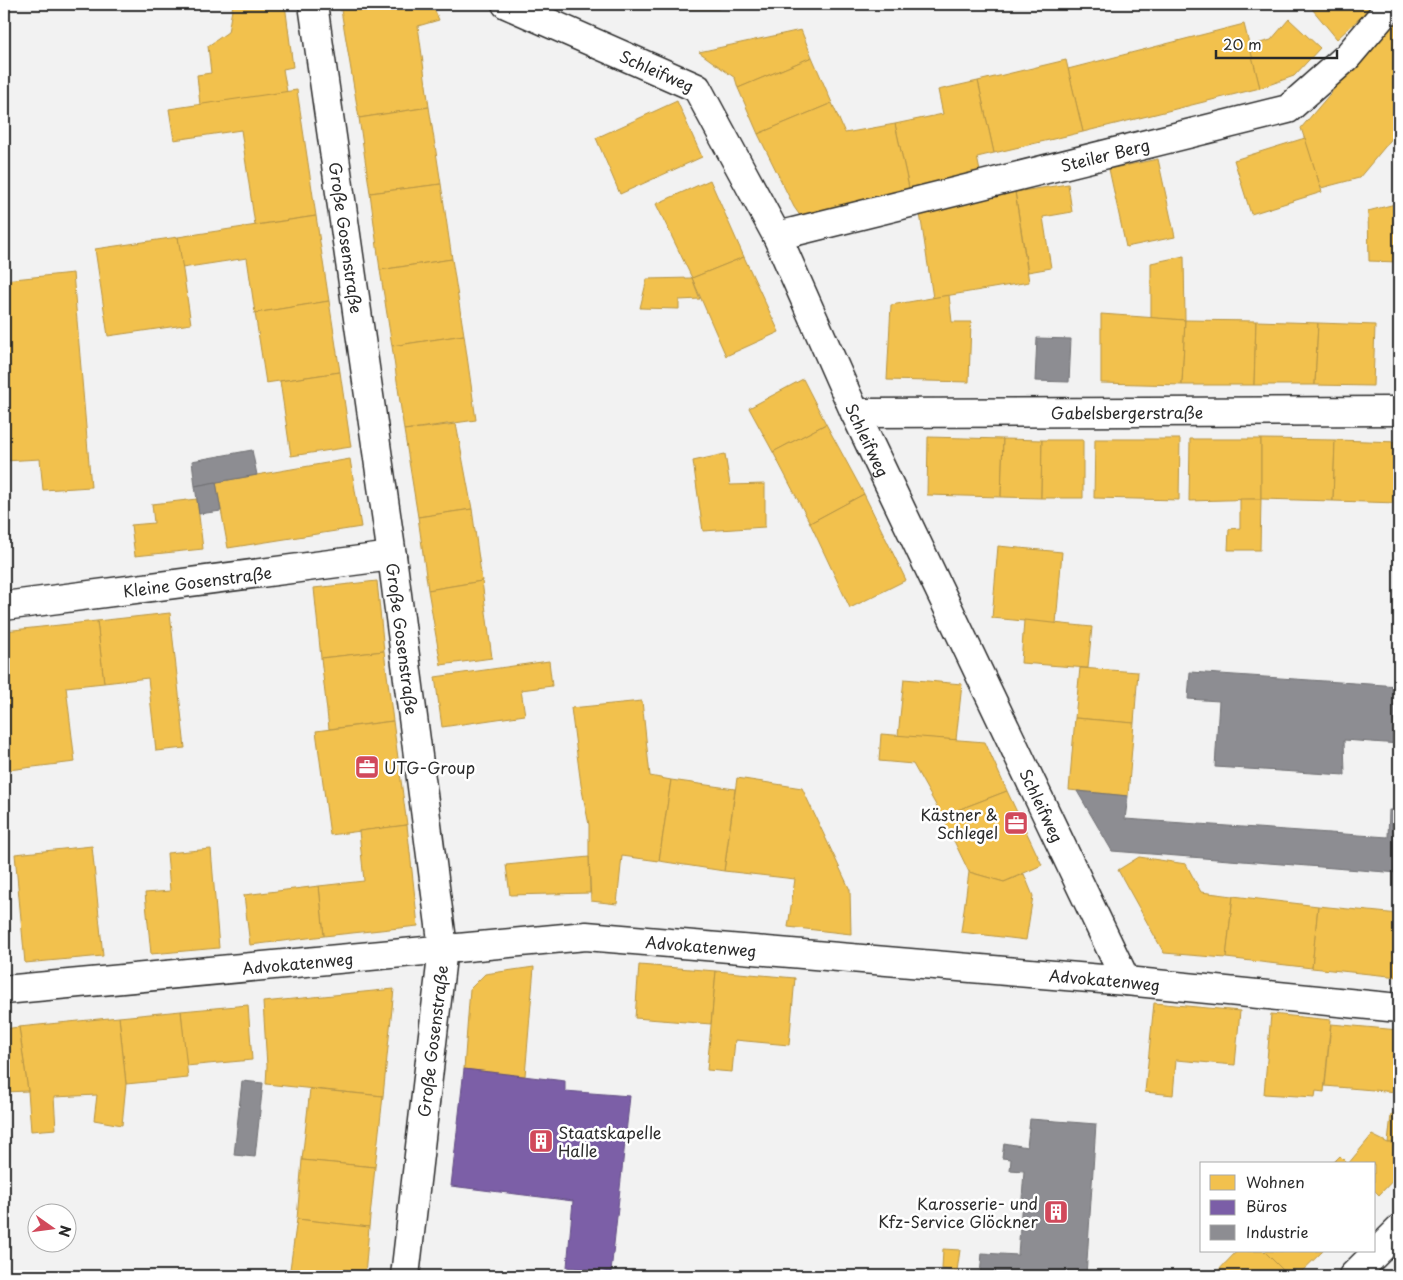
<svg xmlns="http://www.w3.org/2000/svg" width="1403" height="1280" viewBox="0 0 1403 1280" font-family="'Playpen Sans',sans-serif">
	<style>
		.homes { fill: #f2c14e; stroke: #b69444 }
		.offices { fill: #7b5ea7; stroke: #634f82 }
		.industry { fill: #8d8d92; stroke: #707073 }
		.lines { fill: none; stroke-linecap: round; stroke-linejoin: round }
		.minor-casing { stroke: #2b2b2b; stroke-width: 31 }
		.minor { stroke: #fff; stroke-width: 28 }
		.labels { text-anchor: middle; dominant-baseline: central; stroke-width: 5; stroke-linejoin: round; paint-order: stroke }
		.street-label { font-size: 16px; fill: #2b2b2b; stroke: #fff }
		.poi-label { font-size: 16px; fill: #2b2b2b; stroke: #fff; text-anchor: start }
	</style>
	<rect width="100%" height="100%" fill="#f2f2f2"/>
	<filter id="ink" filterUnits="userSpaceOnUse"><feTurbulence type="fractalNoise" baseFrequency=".02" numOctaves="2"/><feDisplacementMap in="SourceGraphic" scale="10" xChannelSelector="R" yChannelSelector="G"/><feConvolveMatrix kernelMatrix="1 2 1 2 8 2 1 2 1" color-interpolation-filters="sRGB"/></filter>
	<g filter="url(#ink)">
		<g class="homes">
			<polygon points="233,4 285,4 293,67 283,69 287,92 200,105 197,75 211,73 208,46 228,32"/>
			<polygon points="340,4 432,4 439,20 418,26 429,107 359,118"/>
			<rect x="690" y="4" width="28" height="5"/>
			<polygon points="1308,4 1375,4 1337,39"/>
			<polygon points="1399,13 1399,130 1359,178 1321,188 1301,128"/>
			<polygon points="1289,19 1320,48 1294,76 1260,88 1249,46 1271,40"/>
			<polygon points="1244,24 1260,88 1083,132 1068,69"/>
			<polygon points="801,30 812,57 738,88 735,78 699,52"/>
			<polygon points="812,57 832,103 758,134 738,88"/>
			<polygon points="1066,60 1083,132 994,153 978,81"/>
			<polygon points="978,81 994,153 977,157 982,181 911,197 895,124 943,114 938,90"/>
			<polygon points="297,90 316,216 255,225 241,130 174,140 169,109"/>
			<polygon points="677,101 702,157 620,194 596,138"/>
			<polygon points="832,103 845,133 895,124 911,197 801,217 794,207 758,134"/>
			<polygon points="429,107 441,184 370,193 359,118"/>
			<polygon points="1305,138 1322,192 1251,214 1234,160"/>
			<polygon points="1158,159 1175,237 1126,247 1109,169"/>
			<polygon points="710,180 744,257 692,278 656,204"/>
			<polygon points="441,184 452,259 380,270 370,193"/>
			<polygon points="1068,184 1072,212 1043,217 1051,268 1028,272 1015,192"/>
			<polygon points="1015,192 1029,282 933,298 919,207"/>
			<polygon points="1399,203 1399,262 1369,261 1368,211"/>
			<polygon points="316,216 329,301 255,313 247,258 182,268 178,237"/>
			<polygon points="178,237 191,324 108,336 95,249"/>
			<polygon points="1184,256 1185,320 1151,318 1151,263"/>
			<polygon points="744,257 779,332 726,356 692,278"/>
			<polygon points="452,259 464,335 392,346 380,270"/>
			<polygon points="73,273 91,487 43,490 40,459 4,461 4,280"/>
			<polygon points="692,278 700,299 679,300 679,309 640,308 647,279"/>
			<polygon points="949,295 952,322 971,322 969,382 887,380 891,305"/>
			<polygon points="329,301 340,372 266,383 255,313"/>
			<polygon points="1101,314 1185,320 1182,385 1101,383"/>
			<polygon points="1185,320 1256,321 1254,385 1182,385"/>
			<polygon points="1256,321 1318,323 1315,385 1254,385"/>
			<polygon points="1318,323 1375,325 1373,386 1315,385"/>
			<polygon points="464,335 476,420 404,430 392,346"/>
			<polygon points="340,372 351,447 291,456 280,381"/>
			<polygon points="803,379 826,424 773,452 749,408"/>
			<polygon points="456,424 472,509 418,517 404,430"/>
			<polygon points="826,424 864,494 810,523 773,452"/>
			<polygon points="928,437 1003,439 1001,497 927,495"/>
			<polygon points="1003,439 1042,440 1041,498 1001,497"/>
			<polygon points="1095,439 1180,439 1179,500 1094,498"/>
			<polygon points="1190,439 1261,439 1261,499 1189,501"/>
			<polygon points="1261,439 1335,440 1333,501 1261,499"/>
			<polygon points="1042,440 1083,440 1083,498 1041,498"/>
			<polygon points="1335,440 1399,442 1399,503 1333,501"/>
			<polygon points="725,454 730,485 765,484 765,527 703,531 693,461"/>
			<polygon points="350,459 361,527 228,548 216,482"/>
			<polygon points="864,494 906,580 850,608 810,523"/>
			<polygon points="197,499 203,549 135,556 131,525 154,523 152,504"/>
			<polygon points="1240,499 1261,499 1260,550 1228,550 1229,529 1240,528"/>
			<polygon points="472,509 482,581 428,590 418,517"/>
			<polygon points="998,546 1062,552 1056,624 992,618"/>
			<polygon points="377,581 384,651 321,658 314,588"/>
			<polygon points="482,581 492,658 441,665 428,590"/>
			<polygon points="170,613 185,748 156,751 148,678 104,683 97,621"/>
			<polygon points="1024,620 1092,627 1088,668 1021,663"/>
			<polygon points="97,621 104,683 66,687 75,762 8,770 4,732 4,631"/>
			<polygon points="384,651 393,721 329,729 321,658"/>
			<polygon points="549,661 552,686 521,690 525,715 442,727 435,677"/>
			<polygon points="1080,668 1138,672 1134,723 1075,718"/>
			<polygon points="904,679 962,684 956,740 898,736"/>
			<polygon points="642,701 650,776 671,780 659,861 622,856 617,904 591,901 589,857 589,825 581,785 571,708"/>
			<polygon points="1075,718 1134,723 1128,796 1069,790"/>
			<polygon points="393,721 407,825 330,835 316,731"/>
			<polygon points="881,734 985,742 1007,791 942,816 913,764 879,761"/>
			<polygon points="737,778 802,788 850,890 851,934 788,927 795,879 724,871"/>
			<polygon points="671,780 735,789 724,871 659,861"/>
			<polygon points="1007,791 1042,865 1004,882 969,872 942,816"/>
			<polygon points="407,825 418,926 324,936 319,886 364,881 359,831"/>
			<polygon points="92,846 103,956 25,963 15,854"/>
			<polygon points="211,849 219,948 151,954 145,893 170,891 167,853"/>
			<polygon points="589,857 590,893 510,895 506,865"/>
			<polygon points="1139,857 1186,864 1201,892 1233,896 1226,958 1164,953 1118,870"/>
			<polygon points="969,872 1004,882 1024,874 1033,896 1026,940 961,932"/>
			<polygon points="319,886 324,936 250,945 244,895"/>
			<polygon points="1233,896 1318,906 1312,968 1226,958"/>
			<polygon points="1318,906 1399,914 1399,977 1312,968"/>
			<polygon points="639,965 716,971 711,1024 635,1018"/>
			<polygon points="534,967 525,1076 464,1069 470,989 485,974"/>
			<polygon points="716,971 795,978 789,1045 735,1040 732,1072 707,1070"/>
			<polygon points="394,989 383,1096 266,1084 267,1066 263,1002"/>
			<polygon points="1154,1003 1240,1011 1235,1065 1176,1060 1173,1095 1145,1092"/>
			<polygon points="248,1005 252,1060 186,1066 181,1011"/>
			<polygon points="181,1011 188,1078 126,1084 119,1017"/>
			<polygon points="1271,1014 1331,1020 1324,1092 1316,1091 1315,1097 1264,1094"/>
			<polygon points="119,1017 126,1084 122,1125 94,1120 97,1095 54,1097 56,1129 31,1131 28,1091 19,1027"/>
			<polygon points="1331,1024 1399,1030 1399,1065 1397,1092 1325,1086"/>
			<polygon points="19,1027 28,1091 4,1092 4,1029"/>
			<polygon points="310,1089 383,1096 375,1167 302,1160"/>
			<polygon points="1399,1109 1399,1143 1388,1143 1391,1115"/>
			<polygon points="1372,1135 1388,1143 1399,1143 1399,1174 1379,1195 1374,1190 1374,1164 1348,1164"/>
			<polygon points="1340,1156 1348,1164 1332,1164"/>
			<polygon points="302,1160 375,1167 369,1227 297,1219"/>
			<polygon points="297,1219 369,1227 365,1276 289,1276"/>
			<polygon points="943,1249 960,1250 957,1271 942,1269"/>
			<polygon points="1237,1251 1264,1251 1289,1276 1213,1276"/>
			<polygon points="1264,1251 1323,1251 1297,1276 1289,1276"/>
		</g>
		<polygon class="offices" points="464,1069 565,1081 565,1091 630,1096 611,1272 567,1267 573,1201 451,1186"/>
		<g class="industry">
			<polygon points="1037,338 1071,339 1069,382 1035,381"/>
			<polygon points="252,450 257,475 195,486 192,461"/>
			<polygon points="216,482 221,511 199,514 195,486"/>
			<polygon points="1190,672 1399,686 1399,744 1344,740 1345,775 1215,767 1219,701 1188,699"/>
			<polygon points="1077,791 1128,796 1125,819 1388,837 1389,810 1399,810 1399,873 1112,851"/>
			<polygon points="242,1081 263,1083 255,1157 234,1155"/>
			<polygon points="1030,1119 1096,1124 1086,1276 980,1276 982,1253 1018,1255 1024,1171 1010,1170 1011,1159 1002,1158 1004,1143 1027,1147"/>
		</g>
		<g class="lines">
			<defs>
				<g id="minor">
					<path id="s1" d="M313 4 392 556 443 948 405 1276"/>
					<path id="s2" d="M506 4 697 88 777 236 855 413 1126 981"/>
					<path id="s3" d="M777 236 1288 109 1347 57 1392 4"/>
					<path id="s4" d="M855 413 1399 411"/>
					<path id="s5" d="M4 606 392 556"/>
					<path id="s6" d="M4 990 586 936 1126 981 1399 1008"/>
					<polyline points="1353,1276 1399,1230"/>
				</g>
			</defs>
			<use href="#minor" class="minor-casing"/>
			<use href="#minor" class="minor"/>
		</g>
	</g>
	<defs>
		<symbol id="office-square" viewBox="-11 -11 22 22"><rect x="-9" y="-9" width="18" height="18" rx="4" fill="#d1495b" stroke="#fff"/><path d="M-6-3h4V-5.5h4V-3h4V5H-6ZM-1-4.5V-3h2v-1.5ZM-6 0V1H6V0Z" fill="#fff"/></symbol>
		<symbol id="building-square" viewBox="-11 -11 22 22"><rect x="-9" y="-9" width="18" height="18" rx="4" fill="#d1495b" stroke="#fff"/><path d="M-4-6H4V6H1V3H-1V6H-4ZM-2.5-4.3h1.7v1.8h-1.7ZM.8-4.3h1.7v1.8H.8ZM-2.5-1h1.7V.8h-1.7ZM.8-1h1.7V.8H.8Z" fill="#fff"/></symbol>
	</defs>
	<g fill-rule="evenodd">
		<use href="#office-square" x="353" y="753" width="28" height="28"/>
		<use href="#office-square" x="1002" y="809" width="28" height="28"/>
		<use href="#building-square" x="527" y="1127" width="28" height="28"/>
		<use href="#building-square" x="1042" y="1198" width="28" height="28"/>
	</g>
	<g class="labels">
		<g class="street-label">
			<text stroke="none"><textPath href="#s2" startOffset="165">Schleifweg</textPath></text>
			<text stroke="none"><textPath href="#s3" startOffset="338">Steiler Berg</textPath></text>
			<text stroke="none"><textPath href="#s1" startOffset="236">Große Gosenstraße</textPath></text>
			<text stroke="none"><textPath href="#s4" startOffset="272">Gabelsbergerstraße</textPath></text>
			<text stroke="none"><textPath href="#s2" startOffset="600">Schleifweg</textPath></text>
			<text stroke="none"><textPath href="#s5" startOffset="195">Kleine Gosenstraße</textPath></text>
			<text stroke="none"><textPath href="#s1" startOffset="641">Große Gosenstraße</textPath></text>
			<text stroke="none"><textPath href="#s2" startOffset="1005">Schleifweg</textPath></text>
			<text stroke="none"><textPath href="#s6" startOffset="700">Advokatenweg</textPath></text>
			<text stroke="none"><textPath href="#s6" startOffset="295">Advokatenweg</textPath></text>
			<text stroke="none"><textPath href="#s6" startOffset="1105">Advokatenweg</textPath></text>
			<text transform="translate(432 1041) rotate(-83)">Große Gosenstraße</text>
		</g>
		<g class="poi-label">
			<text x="384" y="767">UTG-Group</text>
			<text x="998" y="814" text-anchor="end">Kästner &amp;<tspan x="998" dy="18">Schlegel</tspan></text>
			<text x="558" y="1132">Staatskapelle<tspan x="558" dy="18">Halle</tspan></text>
			<text x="1038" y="1203" text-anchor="end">Karosserie- und<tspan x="1038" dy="18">Kfz-Service Glöckner</tspan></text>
		</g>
	</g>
	<rect width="1403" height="1280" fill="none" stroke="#fff" stroke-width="20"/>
	<rect x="10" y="10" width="1383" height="1260" fill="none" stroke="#2b2b2b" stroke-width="2" filter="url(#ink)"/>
	<rect x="1200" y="1162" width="175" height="90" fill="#ffffff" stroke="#aaaaaa"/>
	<rect x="1210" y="1175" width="25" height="15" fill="#f2c14e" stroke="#aaaaaa"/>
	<text x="1246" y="1188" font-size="15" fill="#2b2b2b">Wohnen</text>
	<rect x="1210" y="1200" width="25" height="15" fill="#7b5ea7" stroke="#aaaaaa"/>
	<text x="1246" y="1212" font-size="15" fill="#2b2b2b">Büros</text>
	<rect x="1210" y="1225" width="25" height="15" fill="#8d8d92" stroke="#aaaaaa"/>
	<text x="1246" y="1238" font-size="15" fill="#2b2b2b">Industrie</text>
	<g transform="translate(52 1228) rotate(104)"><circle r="24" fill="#ffffff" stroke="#aaaaaa"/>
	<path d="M0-4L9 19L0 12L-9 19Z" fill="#d1495b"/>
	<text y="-8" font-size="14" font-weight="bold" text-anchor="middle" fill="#2b2b2b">N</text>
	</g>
	<path d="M1216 50v8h121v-8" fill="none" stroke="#2b2b2b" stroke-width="2.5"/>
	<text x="1223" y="50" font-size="15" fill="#2b2b2b" stroke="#ffffff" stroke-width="4" paint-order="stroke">20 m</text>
</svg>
